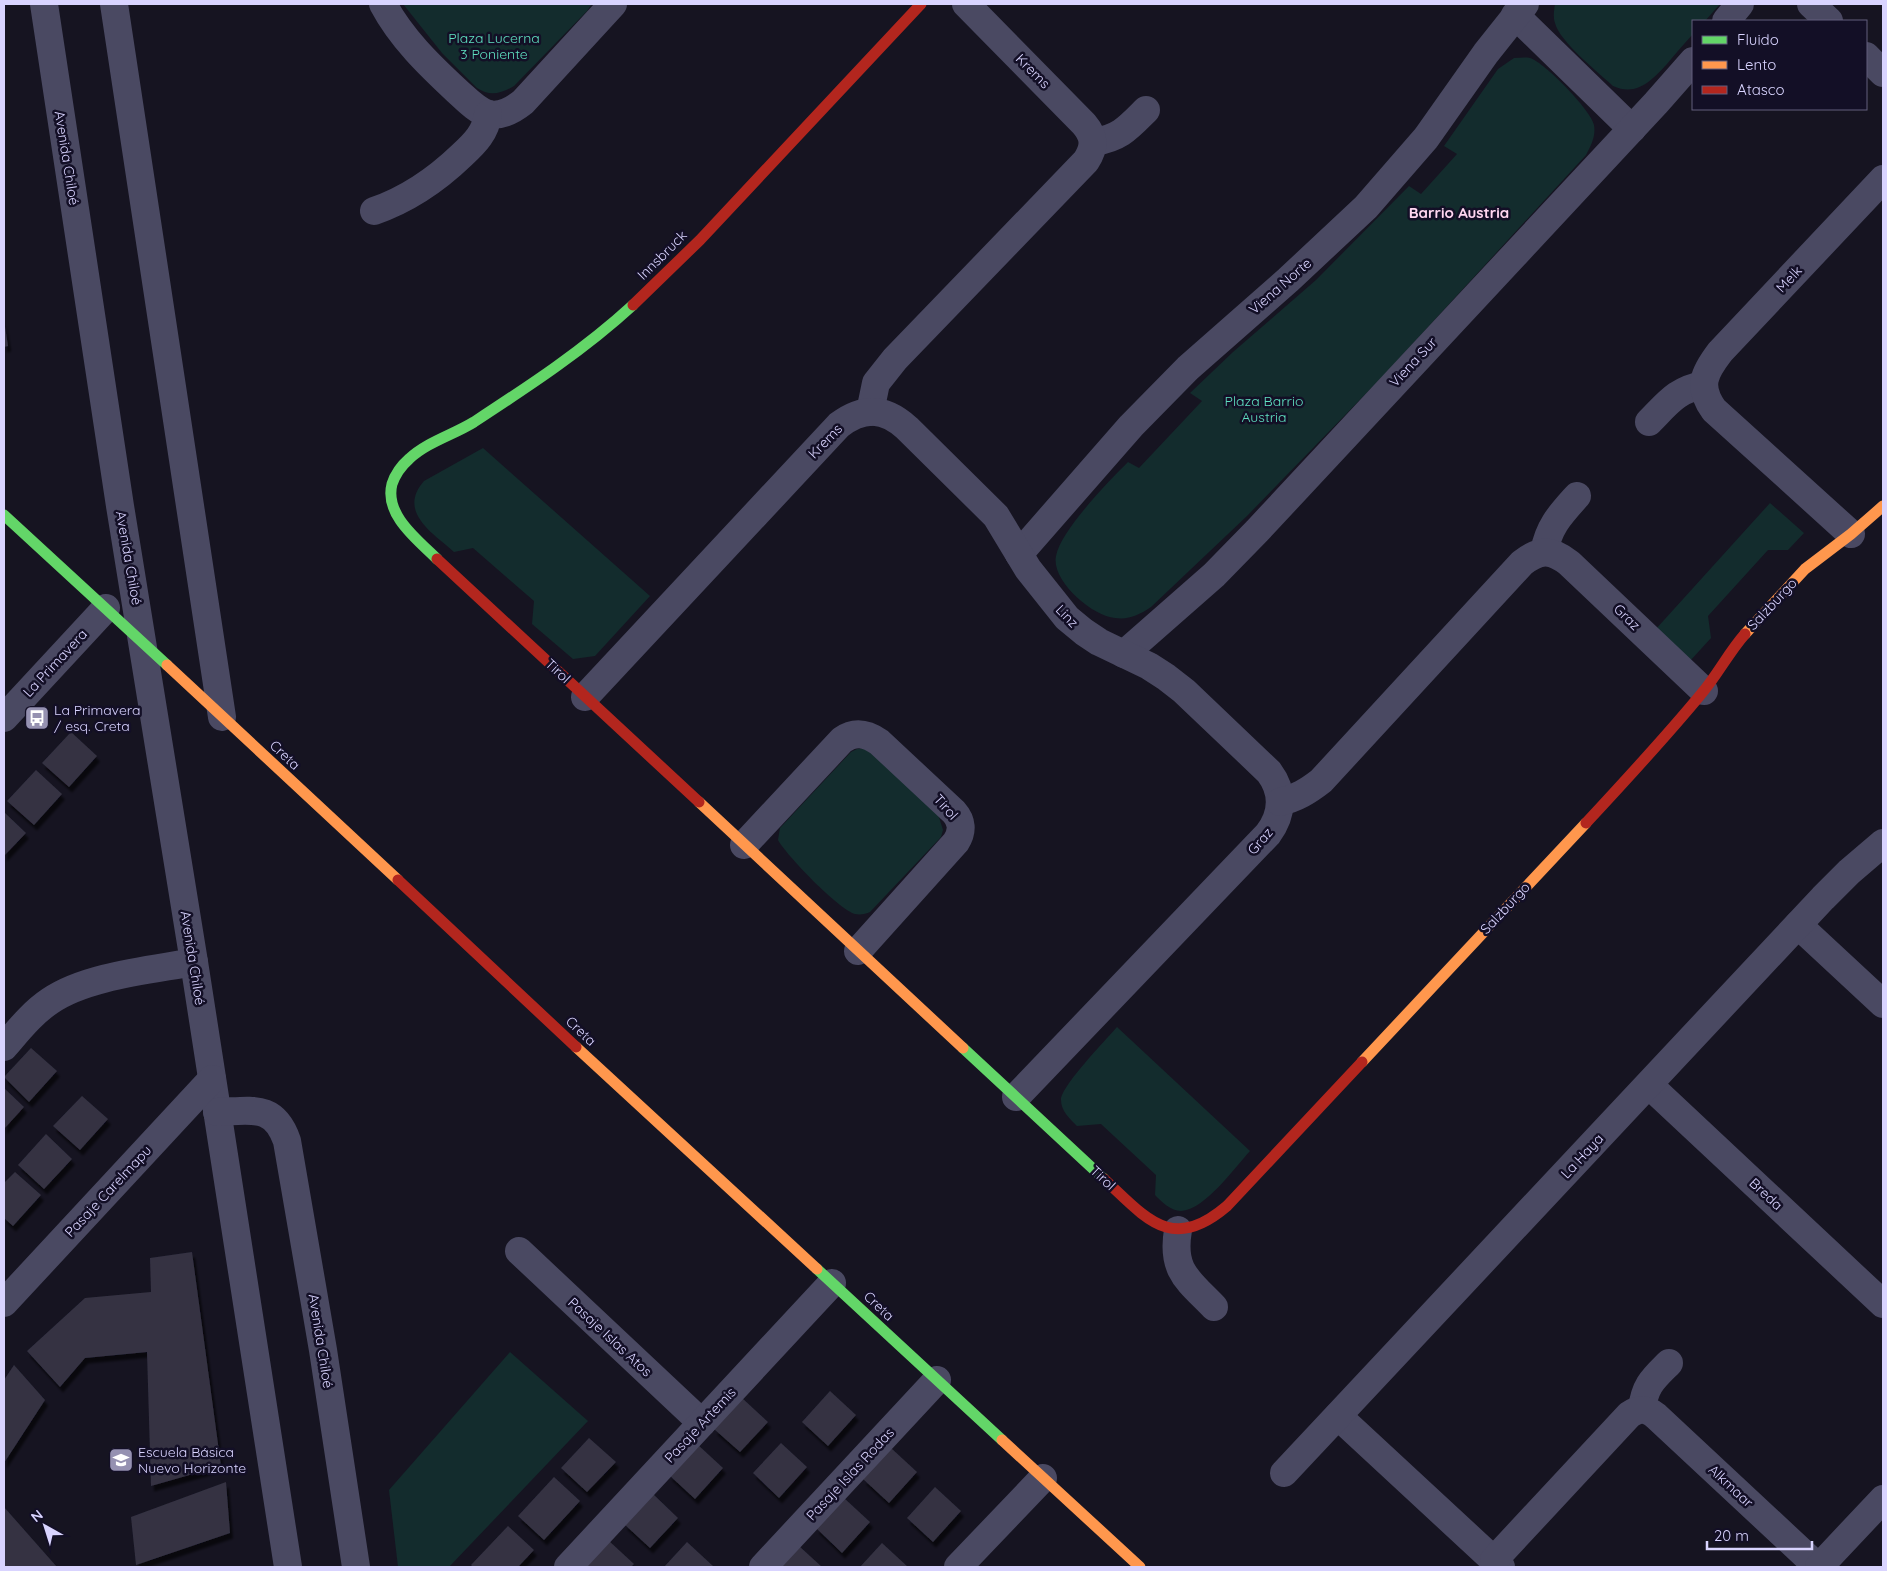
<svg xmlns="http://www.w3.org/2000/svg" width="1887" height="1571" viewBox="0 0 1887 1571" font-family="Quicksand,sans-serif">
	<style>
		.green { fill: #132c2d }
		.building { fill: #343243; filter: url(#shadow) }
		.lines { fill: none; stroke-linecap: round; stroke-linejoin: round }
		.street { stroke: #4a4962; stroke-width: 28 }
		.fast { stroke: #63d668; stroke-width: 11 }
		.slow { stroke: #ff974d; stroke-width: 11 }
		.jam { stroke: #b3261e; stroke-width: 11 }
		.labels { text-anchor: middle; dominant-baseline: central; stroke-width: 5; stroke-linejoin: round; paint-order: stroke }
		.park-label { font-size: 14px; fill: #5fe0c0; stroke: #130f26 }
		.street-label { font-size: 14px; fill: #d9d4ff; stroke: #130f26 }
		.poi-label { font-size: 14px; fill: #d9d4ff; stroke: #130f26; text-anchor: start }
		.neighbourhood-label { font-size: 15px; font-weight: bold; fill: #ffd6f0; stroke: #130f26 }
	</style>
	<defs>
		<filter id="shadow"><feDropShadow dx="3" dy="5.5" stdDeviation="1" flood-color="#0009"/></filter>
	</defs>
	<rect width="100%" height="100%" fill="#161421"/>
	<g class="green">
		<path d="M403 4H590L591 5 587 11 514 86C502 93 490 97 477 88L442 53Z"/>
		<path d="M1555 4H1720L1705 21H1693V34C1684 44 1675 54 1667 64 1652 80 1637 97 1613 86 1599 73 1559 41 1555 23 1553 17 1554 10 1555 4Z"/>
		<path d="M1514 58C1519 58 1525 57 1530 58 1544 62 1592 111 1594 125 1596 136 1591 146 1586 155L1383 376 1247 516 1151 607C1139 615 1129 620 1115 618 1092 616 1051 581 1056 556 1061 530 1109 481 1128 462L1139 468 1202 401 1190 393 1233 352 1316 280 1409 186 1421 194 1457 154 1444 146 1498 69Z"/>
		<path d="M483 448 650 596 595 656 573 659 532 624 534 601 473 548 454 552C433 533 397 512 424 481Z"/>
		<polygon points="1770,503 1804,533 1788,550 1768,550 1708,616 1711,638 1690,661 1655,630"/>
		<path d="M863 748 872 752 938 814 943 830 941 837 870 912C866 914 860 915 855 914 839 910 786 855 778 840L780 828 851 752 857 749Z"/>
		<path d="M1117 1027 1250 1151C1235 1167 1205 1210 1181 1211 1171 1211 1162 1202 1155 1195L1156 1175 1101 1124 1077 1126C1070 1119 1061 1111 1061 1100 1061 1086 1106 1040 1117 1027Z"/>
		<polygon points="510,1352 588,1421 449,1567 398,1567 389,1490"/>
	</g>
	<g class="building">
		<polygon points="4,320 8,346 4,347"/>
		<polygon points="71,732 97,756 69,787 42,763"/>
		<polygon points="36,770 62,794 34,825 7,801"/>
		<polygon points="4,812 26,833 4,856"/>
		<polygon points="31,1048 57,1071 29,1102 4,1077"/>
		<polygon points="4,1088 24,1107 4,1129"/>
		<polygon points="82,1096 108,1119 80,1150 53,1126"/>
		<polygon points="46,1134 72,1159 44,1189 18,1165"/>
		<polygon points="15,1172 41,1195 13,1226 4,1218 4,1183"/>
		<polygon points="192,1252 221,1466 151,1486 147,1352 85,1358 60,1387 27,1351 85,1298 151,1292 150,1258"/>
		<polygon points="14,1365 45,1400 4,1463 4,1380"/>
		<polygon points="830,1391 856,1415 828,1446 802,1422"/>
		<polygon points="742,1398 768,1422 740,1452 714,1429"/>
		<polygon points="589,1438 616,1462 587,1492 561,1468"/>
		<polygon points="781,1443 807,1467 779,1498 753,1473"/>
		<polygon points="697,1444 723,1468 695,1499 669,1475"/>
		<polygon points="891,1448 917,1472 889,1503 863,1479"/>
		<polygon points="554,1477 580,1501 544,1540 518,1516"/>
		<polygon points="226,1482 230,1533 136,1565 131,1517"/>
		<polygon points="935,1487 961,1511 933,1542 907,1518"/>
		<polygon points="652,1493 678,1518 650,1548 624,1524"/>
		<polygon points="844,1498 870,1522 842,1553 816,1528"/>
		<polygon points="4,1507 57,1567 4,1567"/>
		<polygon points="508,1526 534,1550 518,1567 473,1567 471,1565"/>
		<polygon points="608,1540 634,1564 631,1567 583,1567"/>
		<polygon points="687,1542 713,1566 712,1567 664,1567"/>
		<polygon points="882,1543 908,1567 860,1567"/>
		<polygon points="799,1546 822,1567 779,1567"/>
	</g>
	<g class="lines">
		<g class="street">
			<polyline points="44,4 120,506 194,962 288,1567"/>
			<polyline points="114,4 222,717"/>
			<path d="M383 4C401 38 429 65 457 91 466 99 476 110 488 114 501 117 513 110 523 102L613 4"/>
			<polyline points="1811,4 1829,21"/>
			<polyline points="1515,15 1632,129"/>
			<polyline points="1726,21 1740,4"/>
			<polyline points="1866,56 1883,73"/>
			<path d="M1094 142C1120 138 1128 128 1146 110"/>
			<path d="M374 211C409 199 436 180 462 155 475 143 486 132 488 114"/>
			<path d="M870 412 876 383 895 359 1086 161C1095 147 1095 137 1084 124L966 4"/>
			<path d="M1649 422C1667 404 1677 389 1704 385"/>
			<path d="M1851 534 1714 410C1697 386 1704 373 1720 352L1883 179"/>
			<path d="M1544 552C1549 526 1560 515 1577 496"/>
			<polyline points="1019,554 1131,426 1188,368 1288,280 1366,207 1426,138 1486,53 1525,4"/>
			<polyline points="1124,654 1214,575 1257,531 1656,103 1693,61"/>
			<path d="M585 697 839 425C863 407 884 407 907 428L996 516 1028 569 1067 618 1084 632 1099 642 1149 666 1166 677 1184 691 1269 772C1284 792 1283 814 1268 834L1016 1097"/>
			<polyline points="4,718 106,608"/>
			<path d="M1280 802C1297 798 1308 791 1321 781L1522 563C1540 549 1551 549 1569 563L1704 691"/>
			<path d="M744 845 842 740C855 731 866 733 879 742L954 812C962 821 963 831 956 842L858 951"/>
			<polyline points="1798,925 1883,1004"/>
			<path d="M4 1047C18 1031 32 1013 50 1001 86 976 151 970 194 962"/>
			<polyline points="1649,1085 1883,1304"/>
			<path d="M217 1112C251 1111 274 1103 287 1141L323 1350 356 1567"/>
			<path d="M1178 1230C1171 1271 1188 1280 1214 1307"/>
			<polyline points="519,1251 702,1423"/>
			<polyline points="4,1303 212,1079"/>
			<path d="M1642 1409C1645 1385 1653 1379 1669 1363"/>
			<polyline points="1338,1416 1501,1567"/>
			<polyline points="1284,1473 1823,898 1849,872 1883,843"/>
			<path d="M1494 1560 1629 1415C1639 1408 1646 1408 1656 1416L1818 1567"/>
			<polyline points="568,1567 832,1283"/>
			<polyline points="763,1567 937,1380"/>
			<polyline points="958,1567 1043,1478"/>
			<polyline points="1819,1567 1883,1499"/>
		</g>
		<g class="fast">
			<polyline points="4,515 167,665"/>
			<path d="M437 559C418 540 384 515 392 484 395 475 401 466 409 459 427 442 453 435 474 422 529 386 584 350 633 305"/>
			<polyline points="963,1048 1104,1179"/>
			<polyline points="817,1269 1002,1440"/>
		</g>
		<g class="slow">
			<polyline points="1745,634 1805,569 1851,534 1883,506"/>
			<polyline points="167,665 398,880"/>
			<polyline points="699,802 963,1048"/>
			<polyline points="576,1047 817,1269"/>
			<polyline points="1362,1062 1586,823"/>
			<polyline points="1002,1440 1140,1567"/>
		</g>
		<g class="jam">
			<polyline points="633,305 700,240 921,4"/>
			<polyline points="437,559 699,802"/>
			<path d="M1586 823C1626 780 1665 738 1702 693 1718 674 1729 652 1745 634"/>
			<polyline points="398,880 576,1047"/>
			<path d="M1104 1179C1147 1219 1172 1253 1227 1206L1362 1062"/>
		</g>
	</g>
	<defs>
		<symbol id="bus-square" viewBox="-11 -11 22 22"><rect x="-9" y="-9" width="18" height="18" rx="4" fill="#9591b1" stroke="#130f26"/><path d="M-5-6H5V4H4V6H2V4H-2V6H-4V4H-5ZM-3.5-4V0h7V-4ZM-3.5 1.2v1.5H-2V1.2ZM2 1.2v1.5H3.5V1.2Z" fill="#fff"/></symbol>
		<symbol id="school-square" viewBox="-11 -11 22 22"><rect x="-9" y="-9" width="18" height="18" rx="4" fill="#9591b1" stroke="#130f26"/><path d="M0-5L7-2L0 1L-7-2ZM-4 1L0 2.5L4 1V4Q0 6-4 4Z" fill="#fff"/></symbol>
	</defs>
	<g fill-rule="evenodd">
		<use href="#bus-square" x="23" y="704" width="28" height="28"/>
		<use href="#school-square" x="107" y="1446" width="28" height="28"/>
	</g>
	<g class="labels">
		<g class="park-label">
			<text x="494" y="38">Plaza Lucerna<tspan x="494" dy="16">3 Poniente</tspan></text>
			<text x="1264" y="401">Plaza Barrio<tspan x="1264" dy="16">Austria</tspan></text>
		</g>
		<g class="street-label">
			<text transform="translate(1033 71) rotate(45)">Krems</text>
			<text transform="translate(67 158) rotate(81)">Avenida Chiloé</text>
			<text transform="translate(662 255) rotate(-45)">Innsbruck</text>
			<text transform="translate(1789 279) rotate(-47)">Melk</text>
			<text transform="translate(1280 286) rotate(-41)">Viena Norte</text>
			<text transform="translate(1413 362) rotate(-47)">Viena Sur</text>
			<text transform="translate(825 441) rotate(-46)">Krems</text>
			<text transform="translate(129 558) rotate(80)">Avenida Chiloé</text>
			<text transform="translate(1772 604) rotate(-47)">Salzburgo</text>
			<text transform="translate(1067 616) rotate(46)">Linz</text>
			<text transform="translate(1627 617) rotate(44)">Graz</text>
			<text transform="translate(55 663) rotate(-47)">La Primavera</text>
			<text transform="translate(558 671) rotate(43)">Tirol</text>
			<text transform="translate(285 755) rotate(43)">Creta</text>
			<text transform="translate(946 807) rotate(48)">Tirol</text>
			<text transform="translate(1260 841) rotate(-49)">Graz</text>
			<text transform="translate(1505 908) rotate(-47)">Salzburgo</text>
			<text transform="translate(193 958) rotate(81)">Avenida Chiloé</text>
			<text transform="translate(581 1031) rotate(43)">Creta</text>
			<text transform="translate(1582 1156) rotate(-47)">La Haya</text>
			<text transform="translate(1103 1178) rotate(43)">Tirol</text>
			<text transform="translate(108 1191) rotate(-47)">Pasaje Carelmapu</text>
			<text transform="translate(1766 1194) rotate(43)">Breda</text>
			<text transform="translate(879 1306) rotate(43)">Creta</text>
			<text transform="translate(610 1337) rotate(43)">Pasaje Islas Atos</text>
			<text transform="translate(321 1341) rotate(81)">Avenida Chiloé</text>
			<text transform="translate(700 1425) rotate(-47)">Pasaje Artemis</text>
			<text transform="translate(850 1474) rotate(-47)">Pasaje Islas Rodas</text>
			<text transform="translate(1731 1486) rotate(43)">Alkmaar</text>
		</g>
		<g class="poi-label">
			<text x="54" y="710">La Primavera<tspan x="54" dy="16">/ esq. Creta</tspan></text>
			<text x="138" y="1452">Escuela Básica<tspan x="138" dy="16">Nuevo Horizonte</tspan></text>
		</g>
		<g class="neighbourhood-label">
			<text x="1459" y="212">Barrio Austria</text>
		</g>
	</g>
	<rect width="1887" height="1571" fill="none" stroke="#d9d4ff" stroke-width="10"/>
	<rect x="1692" y="20" width="175" height="90" fill="#130f26" stroke="#625e7d"/>
	<rect x="1702" y="36" width="25" height="8" fill="#63d668" stroke="#625e7d"/>
	<text x="1737" y="45" font-size="15" fill="#d9d4ff">Fluido</text>
	<rect x="1702" y="61" width="25" height="8" fill="#ff974d" stroke="#625e7d"/>
	<text x="1737" y="70" font-size="15" fill="#d9d4ff">Lento</text>
	<rect x="1702" y="86" width="25" height="8" fill="#b3261e" stroke="#625e7d"/>
	<text x="1737" y="95" font-size="15" fill="#d9d4ff">Atasco</text>
	<g transform="translate(45 1526) rotate(321)" stroke="#130f26" stroke-width="4" paint-order="stroke">
	<path d="M0-4L9 19L0 12L-9 19Z" fill="#d9d4ff"/>
	<text y="-8" font-size="14" font-weight="bold" text-anchor="middle" fill="#d9d4ff">N</text>
	</g>
	<path d="M1707 1541v8h105v-8" fill="none" stroke="#d9d4ff" stroke-width="2.5"/>
	<text x="1714" y="1541" font-size="15" fill="#d9d4ff" stroke="#130f26" stroke-width="4" paint-order="stroke">20 m</text>
</svg>
